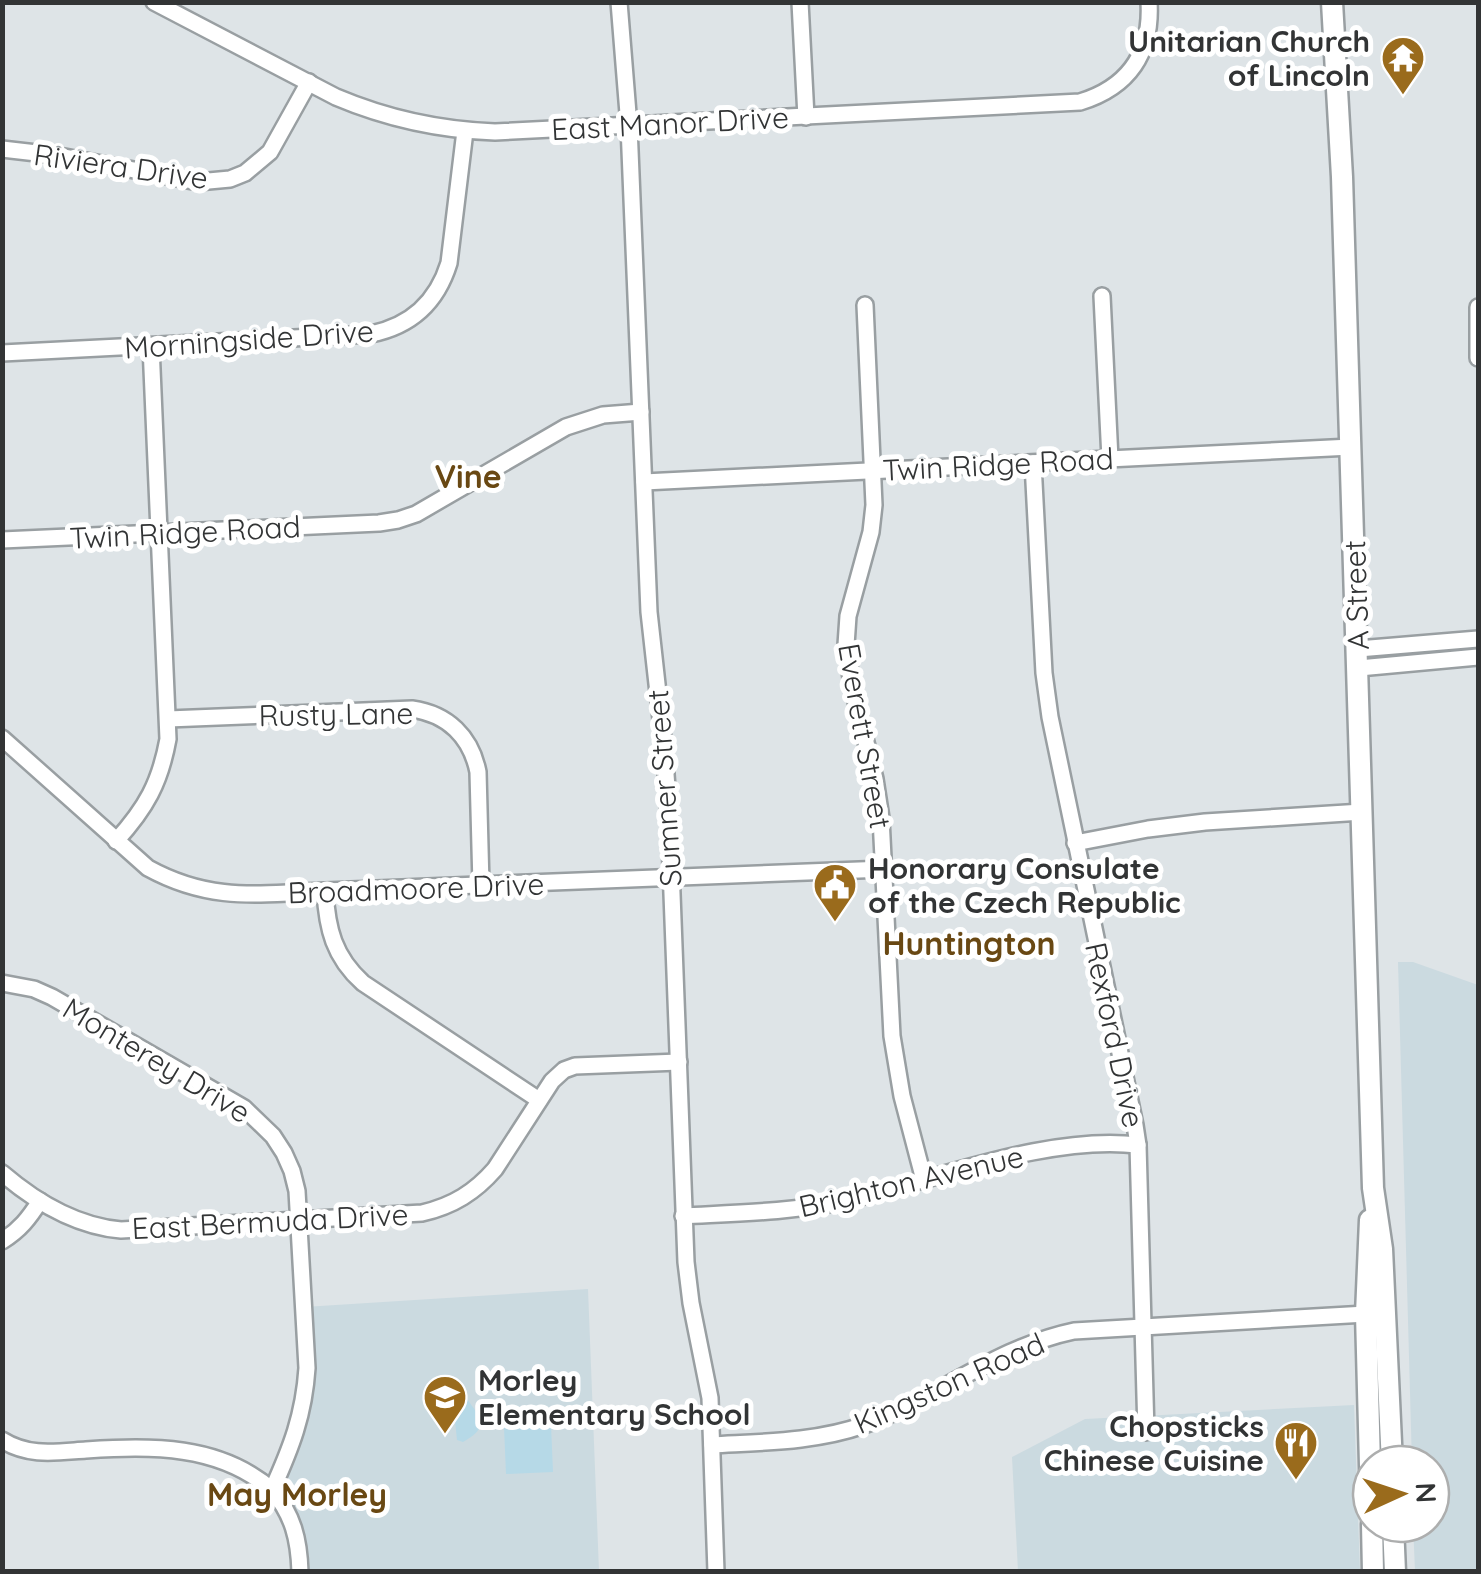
<svg xmlns="http://www.w3.org/2000/svg" width="1481" height="1574" viewBox="0 0 1481 1574" font-family="Quicksand,sans-serif">
	<style>
		.built { fill: #cbdae0 }
		.green { fill: #b6d9e7 }
		.lines { fill: none; stroke-linecap: round; stroke-linejoin: round }
		.minor-casing { stroke: #999fa2; stroke-width: 20 }
		.major-casing { stroke: #999fa2; stroke-width: 25 }
		.minor { stroke: #fff; stroke-width: 15 }
		.major { stroke: #fff; stroke-width: 20 }
		.labels { text-anchor: middle; dominant-baseline: central; stroke-width: 10; stroke-linejoin: round; paint-order: stroke }
		.poi-label { font-size: 30px; font-weight: bold; fill: #323435; stroke: #fff; text-anchor: end }
		.street-label { font-size: 30px; fill: #323435; stroke: #fff }
		.neighbourhood-label { font-size: 32px; font-weight: bold; fill: #694813; stroke: #fff }
	</style>
	<rect width="100%" height="100%" fill="#dee4e7"/>
	<g class="built">
		<polygon points="1398,962 1413,962 1478,985 1478,1571 1415,1571 1413,1524 1431,1524 1431,1464 1412,1464"/>
		<polygon points="588,1289 599,1571 300,1571 299,1548 272,1490 299,1423 304,1307"/>
		<polygon points="1354,1405 1360,1571 1018,1571 1012,1457 1085,1419"/>
	</g>
	<g class="green">
		<path d="M458 1396C469 1399 465 1396 472 1406 486 1424 482 1431 463 1442L457 1440 453 1401Z"/>
		<polygon points="551,1425 553,1472 506,1474 504,1427"/>
	</g>
	<g class="lines">
		<defs>
			<g id="minor">
				<path d="M154 2 336 97C388 119 439 130 495 132L1080 102C1129 87 1152 53 1149 2"/>
				<polyline points="619,2 629,126 649,612 664,747 669,815 686,1262 691,1303 710,1398 716,1572"/>
				<polyline points="800,2 806,117"/>
				<polyline points="2,149 54,155 198,182 230,179 245,173 270,152 309,82"/>
				<polyline points="1102,296 1110,459"/>
				<polyline points="865,305 874,505 871,532 848,616 846,645 852,685 875,779 881,818 892,1036 902,1096 924,1180"/>
				<polyline points="1478,307 1478,358"/>
				<path d="M2 353 371 334C411 326 437 302 449 263L465 131"/>
				<polyline points="1033,463 1044,673 1050,717 1135,1125 1138,1145 1146,1432"/>
				<polyline points="644,482 1351,447"/>
				<polyline points="2,540 379,523 398,520 416,514 566,427 603,415 641,412"/>
				<polyline points="1358,649 1478,639"/>
				<polyline points="1359,668 1478,657"/>
				<path d="M168 719 412 709C448 714 471 737 478 772L481 885"/>
				<path d="M2 738 148 868C210 902 257 894 325 891L885 869"/>
				<path d="M116 841C146 808 160 783 168 739L151 346"/>
				<polyline points="1075,843 1148,829 1205,822 1362,812"/>
				<path d="M325 891C327 929 334 957 363 983L539 1100"/>
				<path d="M2 983 34 989 52 997 244 1108 273 1136 284 1153 292 1171 297 1191 307 1368C304 1415 291 1448 272 1490 293 1515 299 1539 300 1572"/>
				<path d="M2 1173C37 1203 76 1226 121 1230L422 1213C453 1206 475 1192 495 1169L552 1081 564 1070 575 1066 679 1062"/>
				<path d="M683 1216C737 1213 791 1212 844 1201 933 1181 1048 1134 1138 1145"/>
				<path d="M2 1241C20 1230 29 1218 40 1201"/>
				<path d="M2 1440C29 1457 56 1452 86 1450 151 1446 219 1444 272 1490"/>
				<path d="M712 1445C763 1442 816 1442 864 1425 937 1398 997 1347 1074 1331L1366 1314"/>
			</g>
			<g id="major">
				<polyline points="1332,2 1342,177 1373,1188 1382,1249 1392,1464"/>
				<polyline points="1370,1220 1366,1314 1371,1503"/>
				<polyline points="1372,1524 1373,1572"/>
				<polyline points="1393,1524 1395,1572"/>
			</g>
		</defs>
		<use href="#minor" class="minor-casing"/>
		<use href="#major" class="major-casing"/>
		<use href="#minor" class="minor"/>
		<use href="#major" class="major"/>
	</g>
	<defs>
		<symbol id="temple-pin" viewBox="-11 -11 22 30"><path d="M0 17L-7.5 6A9.5 9.5 0 1 1 7.5 6Z" fill="#9a6b1c" stroke="#fff"/><path d="M0-6L5-2H3V0L6.5 2.5H4V6H1.5V3h-3V6H-4V2.5H-6.5L-3 0V-2H-5Z" fill="#fff"/></symbol>
		<symbol id="civic-pin" viewBox="-11 -11 22 30"><path d="M0 17L-7.5 6A9.5 9.5 0 1 1 7.5 6Z" fill="#9a6b1c" stroke="#fff"/><path d="M-.6-6.5H3V-4.5H.6V-3L4-1V1h2V6H-6V1h2V-1L-.6-3ZM-1.2 2.5V6h2.4V2.5Z" fill="#fff"/></symbol>
		<symbol id="school-pin" viewBox="-11 -11 22 30"><path d="M0 17L-7.5 6A9.5 9.5 0 1 1 7.5 6Z" fill="#9a6b1c" stroke="#fff"/><path d="M0-5L7-2L0 1L-7-2ZM-4 1L0 2.5L4 1V4Q0 6-4 4Z" fill="#fff"/></symbol>
		<symbol id="restaurant-pin" viewBox="-11 -11 22 30"><path d="M0 17L-7.5 6A9.5 9.5 0 1 1 7.5 6Z" fill="#9a6b1c" stroke="#fff"/><path d="M-5-6h1v4h1v-4h1v4h1v-4h1v5L-1.5 .5V6h-2V.5L-5-1ZM5-6V6H3V1.5H1.5Q1.5-4 5-6Z" fill="#fff"/></symbol>
	</defs>
	<g fill-rule="evenodd">
		<use href="#temple-pin" x="1378" y="33" width="50" height="68"/>
		<use href="#civic-pin" x="810" y="860" width="50" height="68"/>
		<use href="#school-pin" x="420" y="1372" width="50" height="68"/>
		<use href="#restaurant-pin" x="1271" y="1418" width="50" height="68"/>
	</g>
	<g class="labels">
		<g class="poi-label">
			<text x="1370" y="41">Unitarian Church<tspan x="1370" dy="34">of Lincoln</tspan></text>
			<text x="868" y="868" text-anchor="start">Honorary Consulate<tspan x="868" dy="34">of the Czech Republic</tspan></text>
			<text x="478" y="1380" text-anchor="start">Morley<tspan x="478" dy="34">Elementary School</tspan></text>
			<text x="1264" y="1426">Chopsticks<tspan x="1264" dy="34">Chinese Cuisine</tspan></text>
		</g>
		<g class="street-label">
			<text transform="translate(670 123) rotate(-3)">East Manor Drive</text>
			<text transform="translate(121 166) rotate(8)">Riviera Drive</text>
			<text transform="translate(249 339) rotate(-4)">Morningside Drive</text>
			<text transform="translate(998 464) rotate(-3)">Twin Ridge Road</text>
			<text transform="translate(185 532) rotate(-3)">Twin Ridge Road</text>
			<text transform="translate(1356 595) rotate(-92)">A Street</text>
			<text transform="translate(336 714) rotate(-1)">Rusty Lane</text>
			<text transform="translate(865 736) rotate(80)">Everett Street</text>
			<text transform="translate(664 788) rotate(-94)">Sumner Street</text>
			<text transform="translate(416 888) rotate(-2)">Broadmoore Drive</text>
			<text transform="translate(1115 1035) rotate(78)">Rexford Drive</text>
			<text transform="translate(157 1060) rotate(31)">Monterey Drive</text>
			<text transform="translate(911 1181) rotate(-13)">Brighton Avenue</text>
			<text transform="translate(270 1221) rotate(-3)">East Bermuda Drive</text>
			<text transform="translate(949 1383) rotate(-24)">Kingston Road</text>
		</g>
		<g class="neighbourhood-label">
			<text x="468" y="476">Vine</text>
			<text x="969" y="943">Huntington</text>
			<text x="297" y="1494">May Morley</text>
		</g>
	</g>
	<rect width="1481" height="1574" fill="none" stroke="#323435" stroke-width="10"/>
	<g transform="translate(1401 1494) rotate(87)"><circle r="48" fill="#ffffff" stroke="#adaeae" stroke-width="2.5"/>
	<path d="M0-8L18 38L0 25L-18 38Z" fill="#9a6b1c"/>
	<text y="-15" font-size="28" font-weight="bold" text-anchor="middle" fill="#323435">N</text>
	</g>
</svg>
